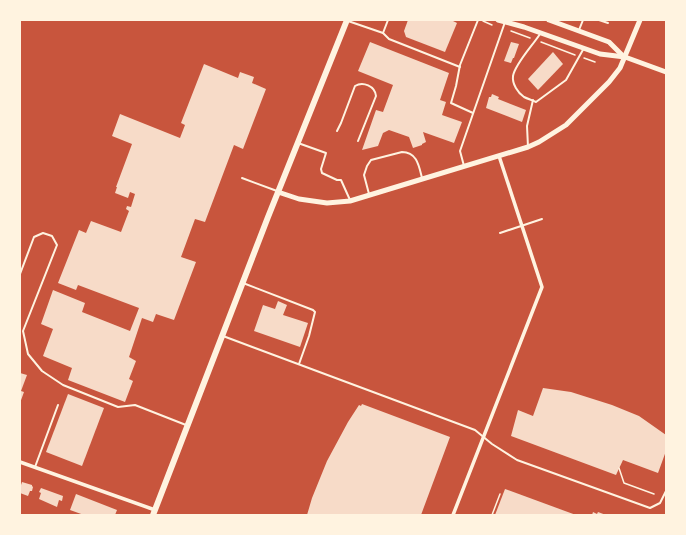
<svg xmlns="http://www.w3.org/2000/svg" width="686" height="535" viewBox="0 0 686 535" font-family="Lora,serif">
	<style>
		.building { fill: #f7dbc8 }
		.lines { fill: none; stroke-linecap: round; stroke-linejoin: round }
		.path { stroke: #fff3e0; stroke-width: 1.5 }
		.service { stroke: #fff3e0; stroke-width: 2 }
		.minor { stroke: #fff3e0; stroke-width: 3.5 }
		.secondary { stroke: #fff3e0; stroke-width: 5 }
		.trunk { stroke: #fff3e0; stroke-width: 6 }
	</style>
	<rect width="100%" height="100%" fill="#c8553d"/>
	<g class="building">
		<polygon points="408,20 451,20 457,23 445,52 406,37 404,31"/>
		<polygon points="370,42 449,73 440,100 446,102 442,115 462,122 454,143 423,132 426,142 422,144 422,145 413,148 409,137 389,130 383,133 378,146 362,150 376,110 383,112 393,85 358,71"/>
		<polygon points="511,42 519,44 514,58 513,58 511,63 504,61"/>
		<polygon points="553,52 563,64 538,90 528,79"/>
		<polygon points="204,64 238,78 240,72 254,77 252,83 266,89 243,149 234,145 205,222 195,219 181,257 196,262 174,320 156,314 153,322 142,318 129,357 136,361 129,379 133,381 125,402 68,380 72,368 43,356 53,329 41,324 53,290 85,303 82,312 130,331 139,308 78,285 76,290 58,283 79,230 86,233 91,221 121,232 129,211 126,209 127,206 131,207 135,194 130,192 128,198 115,193 117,187 116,187 132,144 112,136 120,114 180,138 185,125 181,123"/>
		<polygon points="492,94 499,97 498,99 526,110 522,122 486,108 489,97 491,97"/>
		<polygon points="278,301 287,305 283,315 308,323 300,347 254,331 263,305 275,309"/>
		<polygon points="20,373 27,375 21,391 24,392 20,403"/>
		<polygon points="543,388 571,392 612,405 639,416 666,435 666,451 658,473 623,460 616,475 511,436 518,410 533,416"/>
		<polygon points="68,394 104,408 82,466 46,452"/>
		<polygon points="362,404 450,437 421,515 307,515 312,498 327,461 348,422 359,405 361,406"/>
		<polygon points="22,482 32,485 32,486 33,487 32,491 30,491 28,496 20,493 20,488"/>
		<polygon points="41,488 63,496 62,501 59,500 57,507 39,499 41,493 39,492"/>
		<polygon points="505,489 576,515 495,515"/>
		<polygon points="76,494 117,510 115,515 84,515 70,510"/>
		<polygon points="593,512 597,514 598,512 606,515 592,515"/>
	</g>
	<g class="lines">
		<g class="path">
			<polyline points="483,21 492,25"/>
			<polyline points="511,31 530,38"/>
			<polyline points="541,42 575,55"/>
			<polyline points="584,58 595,62"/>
			<polyline points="619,468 624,483 654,494"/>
			<polyline points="492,515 500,494"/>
		</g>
		<g class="service">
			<polyline points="599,20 608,23"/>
			<polyline points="348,21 383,33 388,20"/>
			<polyline points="579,30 583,20"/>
			<polyline points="383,33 389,39 460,67"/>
			<path d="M540 34C533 45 515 64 513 76 512 84 518 93 524 97 528 99 532 100 536 102L566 80 584 48"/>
			<polyline points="473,113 451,103 456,86 460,65 478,20"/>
			<path d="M337 131 341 123 355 86C363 81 375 86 376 96L358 141"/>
			<polyline points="298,143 326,153 321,169 322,173 337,180 341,180 350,200"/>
			<polyline points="528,147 527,126 533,100"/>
			<polyline points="464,166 460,151 505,22"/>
			<polyline points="242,178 277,191"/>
			<path d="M369 194 364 175 367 166 371 160 402 152C417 152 419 166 422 178"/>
			<polyline points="500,233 542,219"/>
			<polyline points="20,274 34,237 43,233 52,236 57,245 23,331 28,354 42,371 63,385 118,407 135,405 186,425"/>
			<polyline points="243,283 313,310 315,312 309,336 299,364"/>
			<polyline points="223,336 475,430 492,444 517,460 650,508 660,503 666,491"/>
			<polyline points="35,467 58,405"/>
		</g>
		<g class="minor">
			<polyline points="20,462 155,510"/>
			<polyline points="453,515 542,287 499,156"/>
		</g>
		<g class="secondary">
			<polyline points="498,20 524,27 600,54 625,57 666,72"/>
			<polyline points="549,20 609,42 624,57"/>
			<polyline points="278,192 299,199 327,203 350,201 528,147 539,142 566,125 609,82 620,68 640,20"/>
		</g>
		<polyline class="trunk" points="153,515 268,217 347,20"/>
	</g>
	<rect width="686" height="535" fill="none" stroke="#fff3e0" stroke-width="42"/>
</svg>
